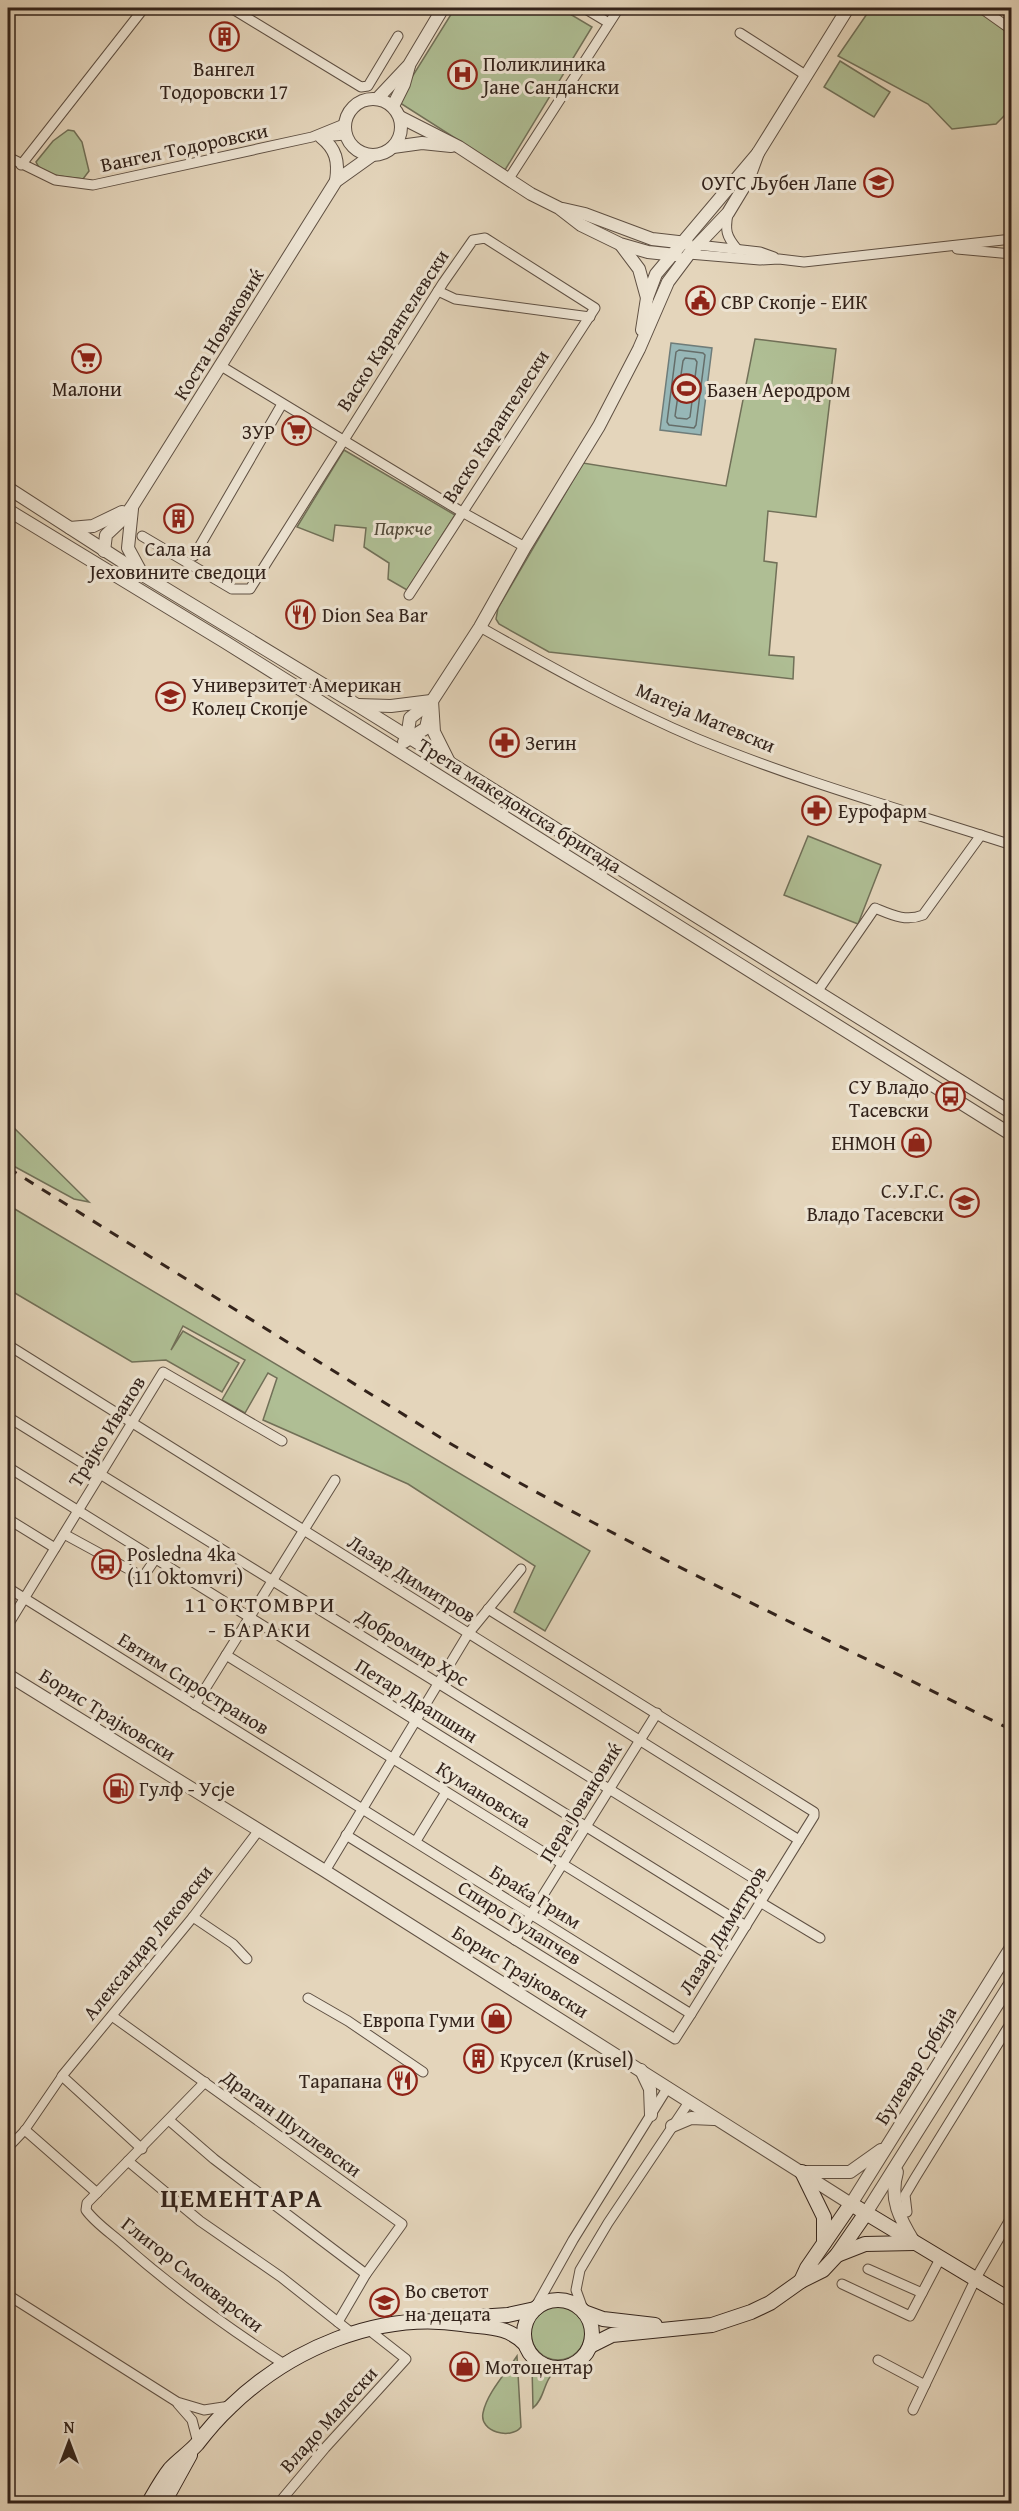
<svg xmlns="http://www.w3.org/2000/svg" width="1019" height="2511" viewBox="0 0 1019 2511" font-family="'Gentium Book Plus',serif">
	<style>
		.green { fill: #afbe94; stroke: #717058; stroke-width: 1.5 }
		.water { fill: #97b7b7; stroke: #6f7c79; stroke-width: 1.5 }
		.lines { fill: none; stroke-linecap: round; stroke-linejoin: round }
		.shore { stroke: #656d69; stroke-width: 1.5 }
		.pedestrian-casing { stroke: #5f5043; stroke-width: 10 }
		.minor-casing { stroke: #5f5043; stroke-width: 11 }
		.tertiary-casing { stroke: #5f5043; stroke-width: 14 }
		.secondary-casing { stroke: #33231b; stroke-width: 16 }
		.pedestrian { stroke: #ede4d3; stroke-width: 8 }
		.minor { stroke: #ede4d3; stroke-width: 9 }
		.tertiary { stroke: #ede4d3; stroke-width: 12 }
		.secondary { stroke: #ede4d3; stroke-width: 14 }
		.rail { stroke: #33231b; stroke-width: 3; stroke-dasharray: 10 10; stroke-linecap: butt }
		.labels { text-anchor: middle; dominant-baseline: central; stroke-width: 6; stroke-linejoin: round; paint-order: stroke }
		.poi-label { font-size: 20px; fill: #33231b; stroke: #ede4d3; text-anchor: start }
		.street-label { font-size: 20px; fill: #33231b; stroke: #ede4d3 }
		.park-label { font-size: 20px; font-style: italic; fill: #524a39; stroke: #ede4d3 }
		.quarter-label { font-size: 22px; letter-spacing: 1.5px; fill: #33231b; stroke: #ede4d3 }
		.district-label { font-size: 26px; font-weight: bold; letter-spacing: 1.5px; fill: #33231b; stroke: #ede4d3 }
	</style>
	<rect width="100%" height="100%" fill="#e4d5bb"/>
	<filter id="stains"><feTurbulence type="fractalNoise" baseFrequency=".00333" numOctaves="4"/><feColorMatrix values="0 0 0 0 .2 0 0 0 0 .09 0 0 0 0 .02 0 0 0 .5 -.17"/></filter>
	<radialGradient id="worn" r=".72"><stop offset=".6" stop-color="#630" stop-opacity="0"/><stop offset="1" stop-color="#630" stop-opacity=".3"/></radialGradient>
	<g class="green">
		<polygon points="455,8 560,8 592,27 505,170 397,101"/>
		<polygon points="871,8 981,8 1011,30 1011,109 996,124 952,129 928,104 838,56"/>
		<polygon points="840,61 890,92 874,117 824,87"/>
		<path d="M68 130 74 131 82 142 89 171 83 179C70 177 41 177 36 162L53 141Z"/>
		<polygon points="755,339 836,349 816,517 768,511 764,561 777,563 769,655 794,657 793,679 549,652 499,624 496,619 498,608 583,463 726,486"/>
		<polygon points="344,450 455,515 407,590 388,579 389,563 364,547 366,528 335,525 333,541 297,527"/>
		<polygon points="808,836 881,865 858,924 784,895"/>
		<polygon points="8,1122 89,1202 74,1199 8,1163"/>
		<polygon points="8,1205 590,1551 545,1631 514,1612 535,1566 408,1484 263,1420 277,1378 268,1373 245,1413 222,1400 245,1360 183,1326 171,1350 183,1331 239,1363 222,1392 166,1360 132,1362 8,1289"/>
		<circle cx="558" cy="2333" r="27"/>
		<path d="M517 2356 521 2427C511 2440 479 2432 483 2413 487 2393 506 2373 517 2356Z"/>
		<path d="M532 2366 544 2372 553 2373C543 2383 545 2398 533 2408Z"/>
	</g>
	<polygon class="water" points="671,343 712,348 701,435 660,430"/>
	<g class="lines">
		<g class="shore">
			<polygon points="679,350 703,353 705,355 696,425 694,428 669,425 667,422 676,352"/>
			<polygon points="685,358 695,359 697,362 690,417 687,419 677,418 675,416 683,361"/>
		</g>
		<defs>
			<polyline id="pedestrian" points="8,2148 25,2130 62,2076"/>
			<g id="minor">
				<polyline points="231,8 361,87 368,86 398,36"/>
				<polyline points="584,8 609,23"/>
				<polyline points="981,8 1012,30"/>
				<polyline points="740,33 807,76"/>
				<polyline points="321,137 345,135"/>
				<polyline points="8,157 55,180 93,185 312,137 344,124"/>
				<polyline points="21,165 144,8"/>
				<polyline points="508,180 619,8"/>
				<path d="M728 214C725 230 726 236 737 249"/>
				<polyline points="698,245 760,252 774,257"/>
				<polyline points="957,249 1012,254"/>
				<polyline points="689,254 760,260 779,259 804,262 1012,239"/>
				<polyline points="438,291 455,299 590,317"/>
				<polyline points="221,366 462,512 525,547"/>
				<polyline points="142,536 232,589 250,589 443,283 473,240 485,238 595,308 409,595"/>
				<polyline points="194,556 282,404"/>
				<path d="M480 627C551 667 622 707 698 739 799 781 907 811 1012 845"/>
				<path d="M817 992 875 908C892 915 906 922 923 915L981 835"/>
				<polyline points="8,1345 799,1840"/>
				<polyline points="8,1417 769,1888"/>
				<polyline points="8,1467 746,1926"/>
				<polyline points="8,1519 55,1548"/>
				<polyline points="64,1534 143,1577 156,1558"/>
				<polyline points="8,1588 691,2014"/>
				<polyline points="8,1625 163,1372 282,1441"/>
				<polyline points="226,1655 722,1963"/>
				<polyline points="195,1705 335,1480"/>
				<polyline points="346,1835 675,2039 691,2014 814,1816 814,1812 488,1609"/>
				<polyline points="416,1841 446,1792"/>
				<polyline points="325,1871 468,1634 521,1569"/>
				<polyline points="760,1902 820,1938"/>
				<polyline points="193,1917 233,1944 247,1959"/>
				<polyline points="515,1940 657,1713"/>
				<polyline points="308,1998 348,2021 423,2072"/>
				<polyline points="112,2016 402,2224 366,2274 338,2322"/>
				<path d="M205 2082 87 2203 86 2210C95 2223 112 2234 124 2245 174 2289 228 2328 284 2364"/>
				<polyline points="170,2121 214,2159 366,2274"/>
				<polyline points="25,2130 97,2193"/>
				<polyline points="142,2149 62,2076 193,1917 259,1830"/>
				<polyline points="128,2161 200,2221 281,2277 353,2334"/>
				<polyline points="907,2212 905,2195 915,2178 1012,2021"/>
				<polyline points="868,2269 922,2293"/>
				<polyline points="842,2284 910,2316 941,2257"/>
				<polyline points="8,2295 177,2402 204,2410 230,2406"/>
				<polyline points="535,2308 573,2240 668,2087"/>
				<polyline points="584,2312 576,2290 580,2270 608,2223 689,2102"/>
				<polyline points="878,2360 925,2385"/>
				<polyline points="178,2404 192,2420 198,2443"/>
				<polyline points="913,2410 976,2278 1012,2216"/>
				<polyline points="278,2504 325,2448 406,2359 369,2330"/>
			</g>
			<g id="tertiary">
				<circle cx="373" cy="127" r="28"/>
				<polyline points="377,99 409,65 443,8"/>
				<polyline points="393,106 404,84 409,66"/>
				<polyline points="400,117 459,147 531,194 559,208 581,225 620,244 648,252 676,255"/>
				<path d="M321 137C336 149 339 161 336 181"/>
				<polyline points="393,147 422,143 451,146"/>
				<polyline points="563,209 585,214 652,239 687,243"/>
				<polyline points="621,245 639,269 647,298"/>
				<polyline points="642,330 647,298 656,274 758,153 848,8"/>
				<polyline points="8,488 143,575 357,705 1012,1113"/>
				<polyline points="132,509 128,548 141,572"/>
				<polyline points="8,510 225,642 1012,1135"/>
				<polyline points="70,528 93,526 122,512"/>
				<polyline points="104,551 106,535 124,518 133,505 336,181 371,156"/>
				<polyline points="432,701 434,732 449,762"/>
				<polyline points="358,705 391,706 431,701"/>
				<polyline points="407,738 410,718 432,701 480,627 525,547 599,426 639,349 668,282 689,254 728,213 748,180 758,153"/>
				<polyline points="404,742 426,728 429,714"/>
				<polyline points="8,1675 325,1871 851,2204 1012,1946"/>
				<polyline points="641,2070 650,2089 651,2115"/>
				<polyline points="672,2126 691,2118 714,2119"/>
				<polyline points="803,2172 850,2172 881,2150"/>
				<path d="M897 2172C889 2199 900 2219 914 2242"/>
				<polyline points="866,2213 1012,1981"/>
			</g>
			<g id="secondary">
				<polyline points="802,2172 824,2217 824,2243"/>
				<polyline points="837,2255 865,2244 914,2243"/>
				<polyline points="801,2281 807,2268 851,2204 1012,2301"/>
				<circle cx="558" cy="2334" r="34"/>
				<polyline points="584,2312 603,2319 655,2325"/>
				<polyline points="462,2318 508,2315 535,2309"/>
				<polyline points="590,2346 612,2335 712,2325 751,2312 770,2303 801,2281 823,2270 837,2255 866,2213"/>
				<path d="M148 2504C155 2492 162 2479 170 2469 178 2460 189 2453 197 2444 207 2431 218 2418 230 2407 290 2349 378 2311 462 2324 486 2328 507 2325 525 2344"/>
				<polyline points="163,2504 190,2455"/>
			</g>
		</defs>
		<use href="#pedestrian" class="pedestrian-casing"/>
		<use href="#minor" class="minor-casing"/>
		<use href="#tertiary" class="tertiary-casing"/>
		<use href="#secondary" class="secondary-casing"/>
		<use href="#pedestrian" class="pedestrian"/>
		<use href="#minor" class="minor"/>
		<use href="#tertiary" class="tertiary"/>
		<use href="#secondary" class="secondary"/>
		<path class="rail" d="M8 1168 446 1441C629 1548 821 1636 1012 1730"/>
	</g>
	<defs>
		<symbol id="building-ring" viewBox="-11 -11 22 22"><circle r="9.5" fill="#ede4d3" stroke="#8f2418" stroke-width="1.5"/><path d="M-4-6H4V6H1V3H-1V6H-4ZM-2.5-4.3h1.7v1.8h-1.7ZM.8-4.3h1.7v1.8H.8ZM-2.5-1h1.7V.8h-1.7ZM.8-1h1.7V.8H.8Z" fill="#8f2418"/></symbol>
		<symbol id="hospital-ring" viewBox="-11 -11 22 22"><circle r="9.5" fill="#ede4d3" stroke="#8f2418" stroke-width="1.5"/><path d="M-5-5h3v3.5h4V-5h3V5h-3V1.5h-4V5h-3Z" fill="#8f2418"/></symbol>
		<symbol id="school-ring" viewBox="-11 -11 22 22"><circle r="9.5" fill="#ede4d3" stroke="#8f2418" stroke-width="1.5"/><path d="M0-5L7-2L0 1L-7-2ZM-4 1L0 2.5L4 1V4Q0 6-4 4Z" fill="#8f2418"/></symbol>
		<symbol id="civic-ring" viewBox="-11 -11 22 22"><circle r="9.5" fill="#ede4d3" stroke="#8f2418" stroke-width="1.5"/><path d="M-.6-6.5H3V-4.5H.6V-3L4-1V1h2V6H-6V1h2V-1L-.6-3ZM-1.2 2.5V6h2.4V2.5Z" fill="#8f2418"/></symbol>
		<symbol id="supermarket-ring" viewBox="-11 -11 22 22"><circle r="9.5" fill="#ede4d3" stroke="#8f2418" stroke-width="1.5"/><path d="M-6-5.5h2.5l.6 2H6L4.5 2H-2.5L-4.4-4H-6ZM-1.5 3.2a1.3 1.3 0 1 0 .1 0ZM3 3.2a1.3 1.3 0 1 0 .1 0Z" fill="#8f2418"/></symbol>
		<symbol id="stadium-ring" viewBox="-11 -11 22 22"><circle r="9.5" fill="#ede4d3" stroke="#8f2418" stroke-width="1.5"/><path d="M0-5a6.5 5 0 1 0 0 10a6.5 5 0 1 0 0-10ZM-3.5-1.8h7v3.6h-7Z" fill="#8f2418"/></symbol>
		<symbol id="restaurant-ring" viewBox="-11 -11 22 22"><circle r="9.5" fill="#ede4d3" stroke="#8f2418" stroke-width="1.5"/><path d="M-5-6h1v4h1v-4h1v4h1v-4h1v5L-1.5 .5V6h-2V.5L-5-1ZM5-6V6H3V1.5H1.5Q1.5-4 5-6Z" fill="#8f2418"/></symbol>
		<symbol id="university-ring" viewBox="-11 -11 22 22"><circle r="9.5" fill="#ede4d3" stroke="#8f2418" stroke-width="1.5"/><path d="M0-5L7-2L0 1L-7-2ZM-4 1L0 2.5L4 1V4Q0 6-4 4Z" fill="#8f2418"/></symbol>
		<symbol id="pharmacy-ring" viewBox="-11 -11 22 22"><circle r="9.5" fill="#ede4d3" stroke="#8f2418" stroke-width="1.5"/><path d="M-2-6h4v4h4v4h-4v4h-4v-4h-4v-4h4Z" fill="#8f2418"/></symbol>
		<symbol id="bus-ring" viewBox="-11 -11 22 22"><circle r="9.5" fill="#ede4d3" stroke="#8f2418" stroke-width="1.5"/><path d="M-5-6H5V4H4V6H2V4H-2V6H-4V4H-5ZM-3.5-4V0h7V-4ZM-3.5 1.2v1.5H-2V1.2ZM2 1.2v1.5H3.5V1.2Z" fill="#8f2418"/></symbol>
		<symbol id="shop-ring" viewBox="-11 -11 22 22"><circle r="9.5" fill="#ede4d3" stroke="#8f2418" stroke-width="1.5"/><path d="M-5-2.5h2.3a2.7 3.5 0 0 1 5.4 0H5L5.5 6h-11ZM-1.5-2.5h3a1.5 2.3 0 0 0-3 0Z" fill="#8f2418"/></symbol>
		<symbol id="fuel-ring" viewBox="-11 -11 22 22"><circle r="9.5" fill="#ede4d3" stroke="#8f2418" stroke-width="1.5"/><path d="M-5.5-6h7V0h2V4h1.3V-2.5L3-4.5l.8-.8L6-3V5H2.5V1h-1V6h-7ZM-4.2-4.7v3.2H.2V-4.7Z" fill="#8f2418"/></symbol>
	</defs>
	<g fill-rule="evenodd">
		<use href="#building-ring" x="208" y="20" width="33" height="33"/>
		<use href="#hospital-ring" x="446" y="58" width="33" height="33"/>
		<use href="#school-ring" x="862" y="166" width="33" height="33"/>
		<use href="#civic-ring" x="684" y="284" width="33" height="33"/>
		<use href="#supermarket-ring" x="70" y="342" width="33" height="33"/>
		<use href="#stadium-ring" x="670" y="372" width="33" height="33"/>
		<use href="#supermarket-ring" x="280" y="414" width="33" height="33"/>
		<use href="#building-ring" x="162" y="502" width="33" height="33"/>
		<use href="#restaurant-ring" x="284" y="598" width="33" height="33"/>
		<use href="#university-ring" x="154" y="680" width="33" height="33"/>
		<use href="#pharmacy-ring" x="488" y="726" width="33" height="33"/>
		<use href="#pharmacy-ring" x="800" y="794" width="33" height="33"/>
		<use href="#bus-ring" x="934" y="1080" width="33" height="33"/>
		<use href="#shop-ring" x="900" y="1126" width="33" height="33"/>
		<use href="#school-ring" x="948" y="1186" width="33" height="33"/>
		<use href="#bus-ring" x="90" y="1548" width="33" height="33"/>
		<use href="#fuel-ring" x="102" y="1772" width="33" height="33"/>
		<use href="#shop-ring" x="480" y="2002" width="33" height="33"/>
		<use href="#building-ring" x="462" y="2042" width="33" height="33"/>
		<use href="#restaurant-ring" x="386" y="2064" width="33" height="33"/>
		<use href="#school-ring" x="368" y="2286" width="33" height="33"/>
		<use href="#shop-ring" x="448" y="2350" width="33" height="33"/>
	</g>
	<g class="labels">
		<g class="poi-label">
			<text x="483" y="63">Поликлиника<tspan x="483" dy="23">Јане Сандански</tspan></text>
			<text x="224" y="68" text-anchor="middle">Вангел<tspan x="224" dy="23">Тодоровски 17</tspan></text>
			<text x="857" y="182" text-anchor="end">ОУГС Љубен Лапе</text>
			<text x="721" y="301">СВР Скопје - ЕИК</text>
			<text x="87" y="388" text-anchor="middle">Малони</text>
			<text x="707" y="389">Базен Аеродром</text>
			<text x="275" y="431" text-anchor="end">ЗУР</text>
			<text x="178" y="548" text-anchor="middle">Сала на<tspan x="178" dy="23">Јеховините сведоци</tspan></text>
			<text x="322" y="614">Dion Sea Bar</text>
			<text x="192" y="684">Универзитет Американ<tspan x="192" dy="23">Колеџ Скопје</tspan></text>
			<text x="525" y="742">Зегин</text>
			<text x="838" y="810">Еурофарм</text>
			<text x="929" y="1086" text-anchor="end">СУ Владо<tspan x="929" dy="23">Тасевски</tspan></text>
			<text x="896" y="1142" text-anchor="end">ЕНМОН</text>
			<text x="944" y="1190" text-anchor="end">С.У.Г.С.<tspan x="944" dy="23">Владо Тасевски</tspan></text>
			<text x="127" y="1553">Posledna 4ka<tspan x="127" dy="23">(11 Oktomvri)</tspan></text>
			<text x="139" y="1788">Гулф - Усје</text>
			<text x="475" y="2019" text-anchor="end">Европа Гуми</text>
			<text x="500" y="2059">Крусел (Krusel)</text>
			<text x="382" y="2080" text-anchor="end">Тарапана</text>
			<text x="405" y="2290">Во светот<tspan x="405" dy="23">на децата</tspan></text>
			<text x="485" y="2366">Мотоцентар</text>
		</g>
		<g class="street-label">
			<text transform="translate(184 147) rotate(-12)">Вангел Тодоровски</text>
			<text transform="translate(392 330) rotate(-57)">Васко Карангелевски</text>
			<text transform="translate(218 334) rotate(-58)">Коста Новаковиќ</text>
			<text transform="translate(495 426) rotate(-57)">Васко Карангелески</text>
			<text transform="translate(706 717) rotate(23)">Матеја Матевски</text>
			<text transform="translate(520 805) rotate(32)">Трета македонска бригада</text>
			<text transform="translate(106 1431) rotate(-58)">Трајко Иванов</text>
			<text transform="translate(412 1578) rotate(32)">Лазар Димитров</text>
			<text transform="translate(413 1647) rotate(32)">Добромир Хрс</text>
			<text transform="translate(194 1683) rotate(32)">Евтим Спространов</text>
			<text transform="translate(417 1700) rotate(32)">Петар Драпшин</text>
			<text transform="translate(108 1714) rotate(32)">Борис Трајковски</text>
			<text transform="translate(484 1794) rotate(32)">Кумановска</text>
			<text transform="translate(580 1802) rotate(-58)">Пера Јовановиќ</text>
			<text transform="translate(536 1896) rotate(32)">Браќа Грим</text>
			<text transform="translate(520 1922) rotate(32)">Спиро Гулапчев</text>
			<text transform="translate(722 1930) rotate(-58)">Лазар Димитров</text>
			<text transform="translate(147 1942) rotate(-51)">Александар Лековски</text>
			<text transform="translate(521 1971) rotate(32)">Борис Трајковски</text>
			<text transform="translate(915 2065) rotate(-58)">Булевар Србија</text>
			<text transform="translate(292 2123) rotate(36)">Драган Шуплевски</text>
			<text transform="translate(193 2274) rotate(38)">Глигор Смокварски</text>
			<text transform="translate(328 2419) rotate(-48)">Владо Малески</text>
		</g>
		<g class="park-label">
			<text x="403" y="527">Паркче</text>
		</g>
		<g class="quarter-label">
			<text x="260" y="1604">11 ОКТОМВРИ<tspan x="260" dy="25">- БАРАКИ</tspan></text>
		</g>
		<g class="district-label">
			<text x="242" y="2197">ЦЕМЕНТАРА</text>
		</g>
	</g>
	<rect width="1019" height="2511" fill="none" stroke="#e4d5bb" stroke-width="30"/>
	<rect x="9" y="9" width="1001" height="2493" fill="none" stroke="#33231b" stroke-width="3"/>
	<rect x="15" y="15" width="989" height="2481" fill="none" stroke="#33231b" stroke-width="1.5"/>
	<g transform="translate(69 2442)" stroke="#ede4d3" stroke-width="4.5" paint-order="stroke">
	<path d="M0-4.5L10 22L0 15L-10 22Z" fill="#33231b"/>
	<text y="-9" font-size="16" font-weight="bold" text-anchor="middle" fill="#33231b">N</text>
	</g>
	<rect width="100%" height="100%" filter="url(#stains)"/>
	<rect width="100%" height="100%" fill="url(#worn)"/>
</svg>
